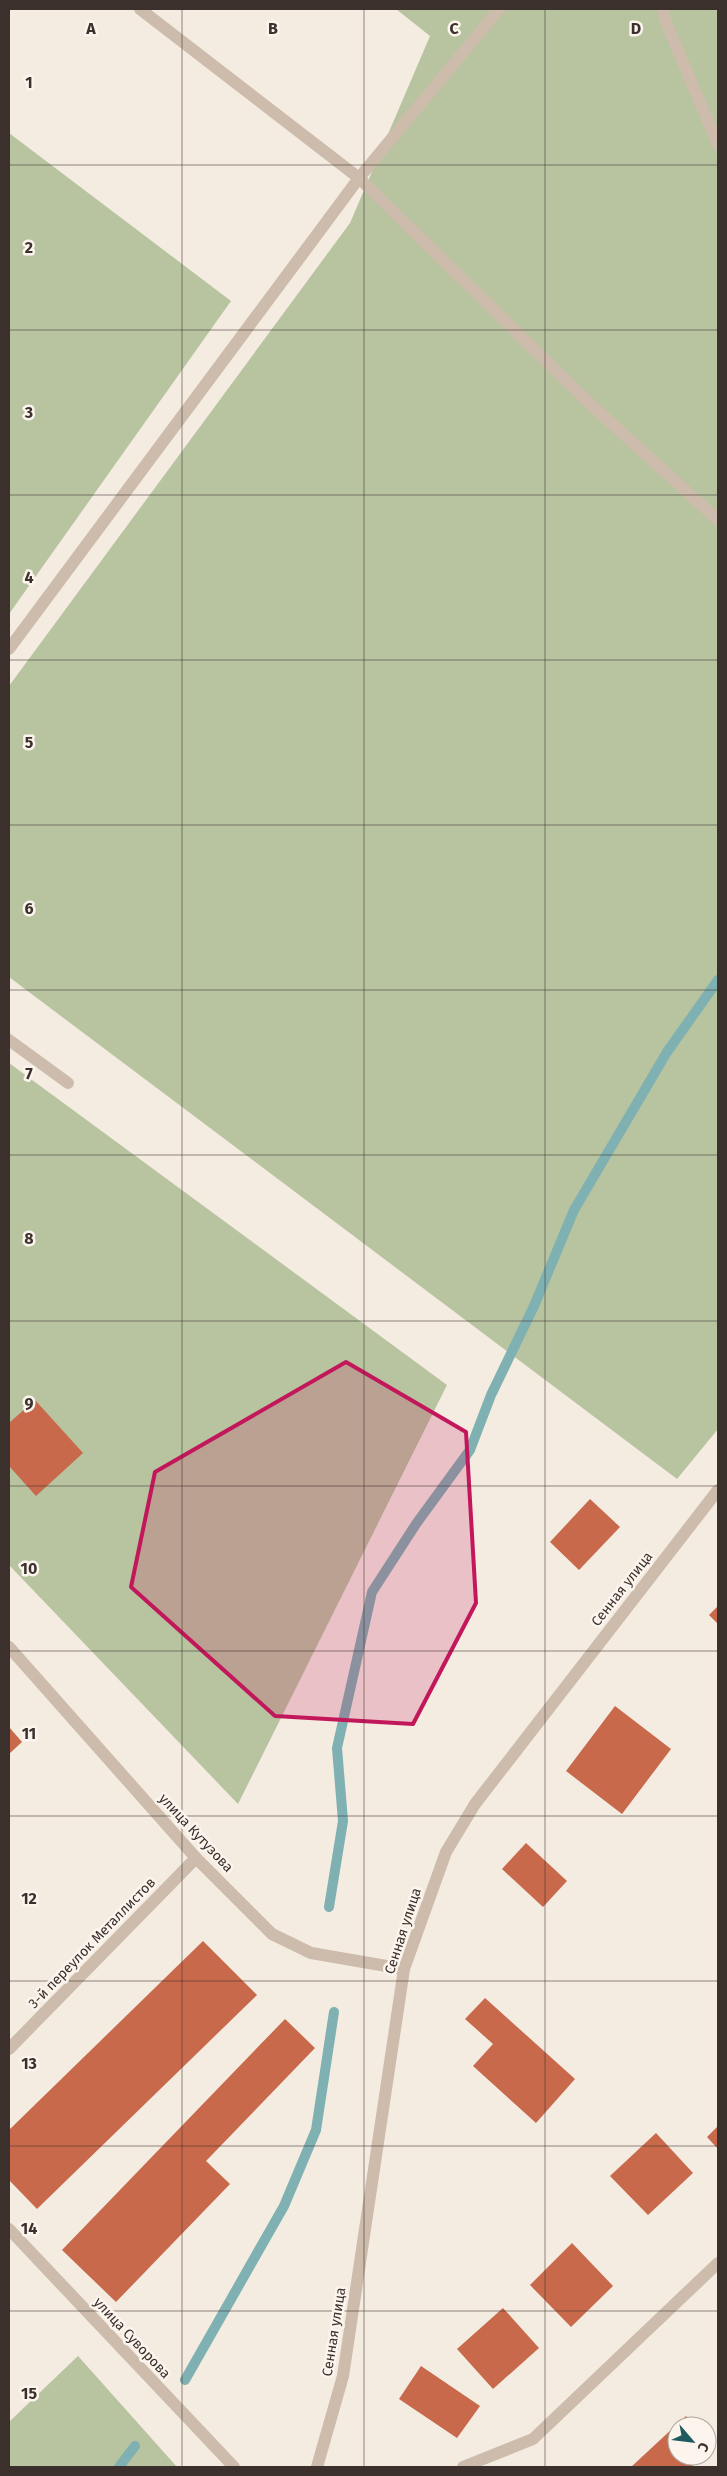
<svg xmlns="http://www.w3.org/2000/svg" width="727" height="2476" viewBox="0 0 727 2476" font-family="'Fira Sans',sans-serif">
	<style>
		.green { fill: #b8c4a0 }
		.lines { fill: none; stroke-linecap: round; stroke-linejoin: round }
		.stream { stroke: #7fb0b2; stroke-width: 10 }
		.building { fill: #c8694b }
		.minor { stroke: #cdbbac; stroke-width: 12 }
		.marked { fill: #c2185b; fill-opacity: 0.2; stroke: #c2185b; stroke-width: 4; stroke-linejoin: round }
		.grid { fill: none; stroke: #3b302b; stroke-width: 1; stroke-opacity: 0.55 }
		.labels { text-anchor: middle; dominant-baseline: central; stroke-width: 5; stroke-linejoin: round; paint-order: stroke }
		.street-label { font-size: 14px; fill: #3b302b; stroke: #fbf5ee }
		.grid-label { font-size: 16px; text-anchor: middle; font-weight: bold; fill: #3b302b; stroke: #fbf5ee; stroke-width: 5; stroke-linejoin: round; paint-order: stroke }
	</style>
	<rect width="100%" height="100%" fill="#f4ebe1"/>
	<g class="green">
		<polygon points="396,9 718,9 718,1429 677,1479 9,977 9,686 350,223 430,36"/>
		<polygon points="9,133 231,301 9,614"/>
		<polygon points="9,1063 447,1385 238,1804 9,1565"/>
		<polygon points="78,2356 177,2467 9,2467 9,2422"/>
	</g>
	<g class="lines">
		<g class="stream">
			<polyline points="329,1907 343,1821 337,1748 372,1592 416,1524 470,1450 491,1395 534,1306 574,1210 667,1052 718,980"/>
			<polyline points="185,2380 284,2206 316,2130 334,2012"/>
			<polyline points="119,2467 135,2446"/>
		</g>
	</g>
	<g class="building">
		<polygon points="35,1400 83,1453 36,1496 9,1466 9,1423"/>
		<polygon points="590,1499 620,1527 579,1570 550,1542"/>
		<polygon points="718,1606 718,1624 709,1615"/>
		<polygon points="615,1706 671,1749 622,1814 566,1771"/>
		<polygon points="9,1727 22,1742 9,1754"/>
		<polygon points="526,1843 567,1881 543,1907 502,1869"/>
		<polygon points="203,1941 257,1995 37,2209 9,2180 9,2130"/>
		<polygon points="485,1998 575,2079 536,2123 473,2066 493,2044 465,2019"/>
		<polygon points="285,2019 315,2048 206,2161 230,2184 116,2302 62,2250"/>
		<polygon points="718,2126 718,2149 707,2137"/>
		<polygon points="656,2133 693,2173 648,2215 610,2176"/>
		<polygon points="572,2243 613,2286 571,2327 530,2285"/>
		<polygon points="503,2308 539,2348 493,2389 457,2349"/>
		<polygon points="421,2366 480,2406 457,2438 399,2399"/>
		<polygon points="686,2416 695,2426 677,2426 677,2456 703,2456 691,2467 631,2467"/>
		<polygon points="707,2439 714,2446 707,2452"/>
	</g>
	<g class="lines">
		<g class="minor">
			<polyline points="140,9 359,178 588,402 718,520"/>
			<polyline points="663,9 665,20 718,145"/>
			<polyline points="9,649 359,178 499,9"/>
			<polyline points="9,1040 68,1083"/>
			<polyline points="9,1647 196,1858 272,1934 311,1953 404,1969"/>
			<polyline points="9,2049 196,1858"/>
			<polyline points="9,2229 234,2467"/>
			<polyline points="317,2467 343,2376 404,1969 446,1852 475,1804 718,1490"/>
			<polyline points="463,2467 533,2439 718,2263"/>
		</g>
	</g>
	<path class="marked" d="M346 1362 466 1432 476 1603 413 1724 275 1716 131 1587 155 1472Z"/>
	<path class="grid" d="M182 9V2467M364 9V2467M545 9V2467M9 165H718M9 330H718M9 495H718M9 660H718M9 825H718M9 990H718M9 1155H718M9 1321H718M9 1486H718M9 1651H718M9 1816H718M9 1981H718M9 2146H718M9 2311H718"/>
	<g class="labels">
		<g class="street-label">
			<text transform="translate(622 1589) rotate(-52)">Сенная улица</text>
			<text transform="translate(196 1833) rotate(47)">улица Кутузова</text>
			<text transform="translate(403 1931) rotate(-72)">Сенная улица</text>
			<text transform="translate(92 1943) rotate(-46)">3-й переулок Металлистов</text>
			<text transform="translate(334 2332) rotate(-81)">Сенная улица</text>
			<text transform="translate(132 2338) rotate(47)">улица Суворова</text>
		</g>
	</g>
	<g class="grid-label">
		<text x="91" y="34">A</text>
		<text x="273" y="34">B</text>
		<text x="454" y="34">C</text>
		<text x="636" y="34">D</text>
		<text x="29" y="88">1</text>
		<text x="29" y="253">2</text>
		<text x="29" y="418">3</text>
		<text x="29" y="583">4</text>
		<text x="29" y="748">5</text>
		<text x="29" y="914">6</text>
		<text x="29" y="1079">7</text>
		<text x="29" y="1244">8</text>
		<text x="29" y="1409">9</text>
		<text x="29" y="1574">10</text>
		<text x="29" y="1739">11</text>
		<text x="29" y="1904">12</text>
		<text x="29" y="2069">13</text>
		<text x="29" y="2234">14</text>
		<text x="29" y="2399">15</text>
	</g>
	<rect width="727" height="2476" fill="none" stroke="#3b302b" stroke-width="20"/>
	<g transform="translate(692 2441) rotate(118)"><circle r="24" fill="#fbf5ee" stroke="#aea6a0"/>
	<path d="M0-4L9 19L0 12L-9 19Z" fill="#1f5a5e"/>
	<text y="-8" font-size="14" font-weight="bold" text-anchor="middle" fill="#3b302b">С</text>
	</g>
</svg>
